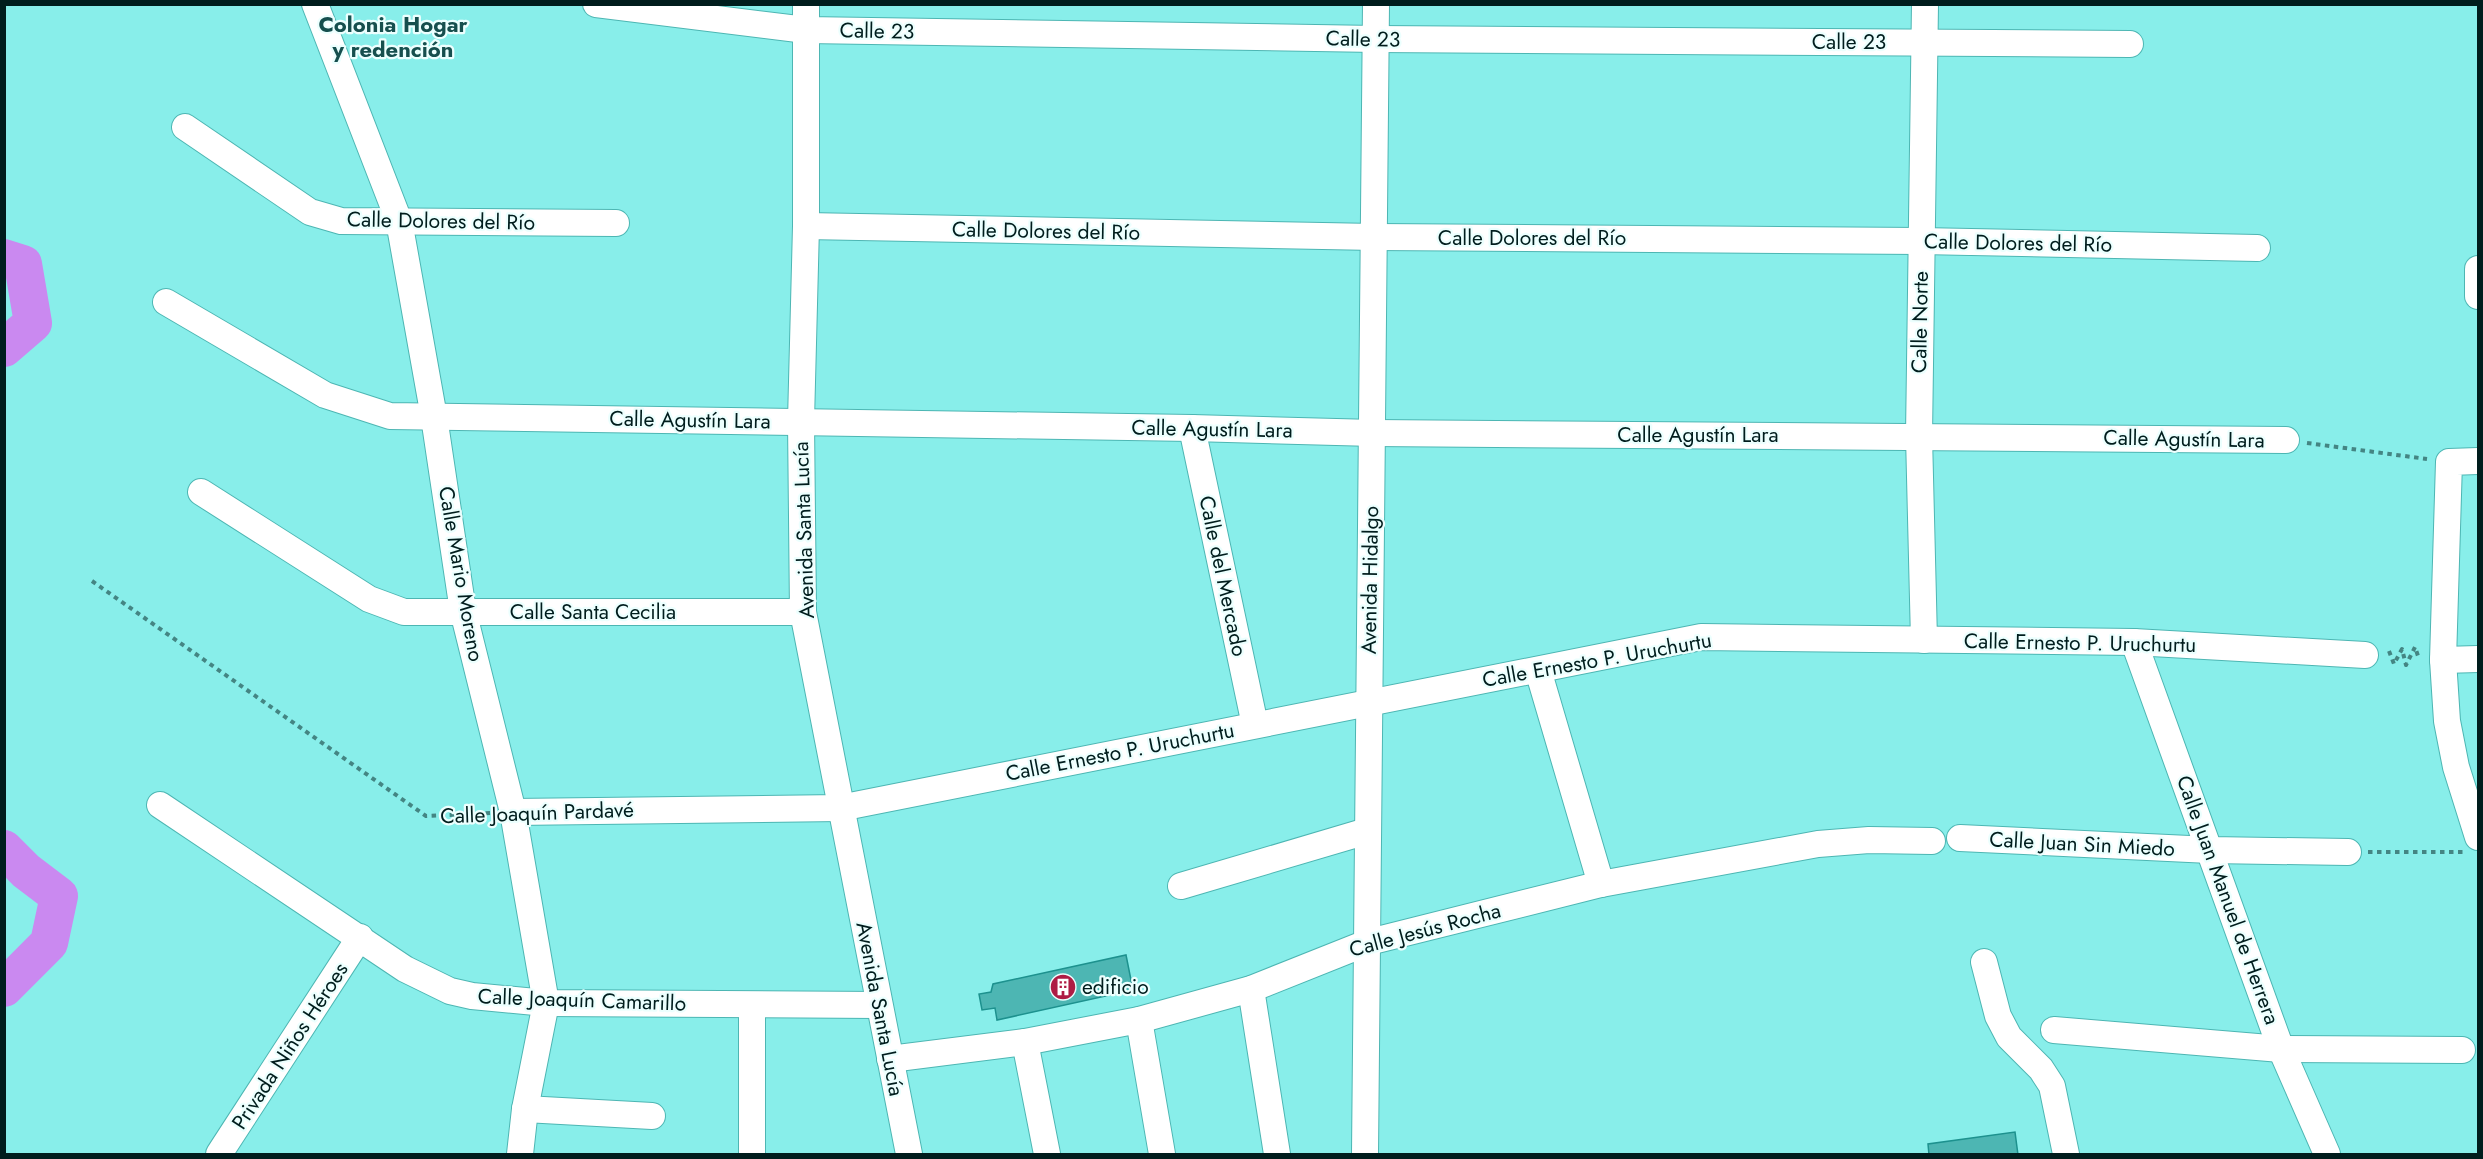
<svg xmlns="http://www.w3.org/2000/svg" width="2483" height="1159" viewBox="0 0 2483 1159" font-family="Jost,sans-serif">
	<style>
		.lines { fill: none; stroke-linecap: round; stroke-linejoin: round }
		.river { stroke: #ca89f0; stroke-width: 38 }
		.building { fill: #4db6b3; stroke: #1d918e; stroke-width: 1.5 }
		.minor-casing { stroke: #4db6b3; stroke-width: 28 }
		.path { stroke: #448583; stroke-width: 4; stroke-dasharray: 4.5 4.5; stroke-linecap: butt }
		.minor { stroke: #fff; stroke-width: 26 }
		.labels { text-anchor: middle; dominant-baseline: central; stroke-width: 4.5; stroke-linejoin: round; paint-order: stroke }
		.street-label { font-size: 21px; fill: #001d1d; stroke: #ecfffe }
		.poi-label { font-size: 21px; fill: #001d1d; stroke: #ecfffe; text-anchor: start }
		.neighbourhood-label { font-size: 22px; font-weight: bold; fill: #164f4e; stroke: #ecfffe }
	</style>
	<rect width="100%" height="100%" fill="#88eeea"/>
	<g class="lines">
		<g class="river">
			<polyline points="4,258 23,264 33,323 4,348"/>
			<polyline points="4,849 26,871 59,896 49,943 4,988"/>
		</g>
	</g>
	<g class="building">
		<polygon points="1126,955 1133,990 997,1020 995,1008 982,1010 979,994 991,992 993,984"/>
		<polygon points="2015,1132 2018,1155 1929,1155 1928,1144"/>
	</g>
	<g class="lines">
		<defs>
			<g id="minor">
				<polyline points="315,4 399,221 434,417 463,611 513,812 546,1003 525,1109 520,1154"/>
				<polyline points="596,4 806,30 1376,39 2130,44"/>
				<polyline points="806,4 806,226 801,421 803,612 909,1154"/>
				<polyline points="185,127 310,212 341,221 616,223"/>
				<polyline points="806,226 1375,237 1921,241 2257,248"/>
				<polyline points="2478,269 2478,296"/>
				<polyline points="166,302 325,395 390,416 1192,428 1374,433 2286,440"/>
				<polyline points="1192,428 1255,725"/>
				<polyline points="2478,461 2449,462 2443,660 2447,721 2456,767 2478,837"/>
				<polyline points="201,492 369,599 404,612 803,612"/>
				<polyline points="1924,640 1919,436 1925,4"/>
				<polyline points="2134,642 2281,1049 2327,1154"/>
				<polyline points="2443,660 2478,659"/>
				<polyline points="1538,670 1601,884"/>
				<polyline points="160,805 405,969 450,991 472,996 546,1003 879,1005"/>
				<polyline points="513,812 840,808 1701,637 2134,642 2365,655"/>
				<polyline points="1960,838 2210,850 2348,852"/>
				<polyline points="1181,886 1367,831"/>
				<polyline points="1984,962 1998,1016 2009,1037 2041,1069 2052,1086 2066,1154"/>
				<polyline points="1251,989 1277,1154"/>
				<polyline points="1139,1020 1162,1154"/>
				<polyline points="2054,1030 2281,1049 2462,1050"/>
				<polyline points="1025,1042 1047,1154"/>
				<polyline points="890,1059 1025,1042 1139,1020 1251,989 1369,942 1601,884 1818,844 1869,840 1932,841"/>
				<polyline points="525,1109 652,1116"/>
				<polyline points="219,1154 360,937"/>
				<polyline points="752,1154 752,1006"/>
				<polyline points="1365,1154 1376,4"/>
			</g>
		</defs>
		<use href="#minor" class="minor-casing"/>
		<g class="path">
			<polyline points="2307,443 2427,459"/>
			<polyline points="92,581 426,816 491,813"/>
			<polyline points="2389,651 2394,664 2402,649 2406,665 2415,647 2419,659"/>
			<polyline points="2368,852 2463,852"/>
		</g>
		<use href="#minor" class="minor"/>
	</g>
	<defs>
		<symbol id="building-disc" viewBox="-11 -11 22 22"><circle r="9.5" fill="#ae1b44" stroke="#ecfffe"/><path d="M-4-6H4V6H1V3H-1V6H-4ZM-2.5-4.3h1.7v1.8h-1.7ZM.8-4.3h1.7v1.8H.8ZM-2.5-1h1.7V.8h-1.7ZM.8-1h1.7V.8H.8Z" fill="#fff"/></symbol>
	</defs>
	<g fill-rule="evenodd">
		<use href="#building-disc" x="1048" y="972" width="30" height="30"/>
	</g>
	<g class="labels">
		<g class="street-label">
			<text transform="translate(877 31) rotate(1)">Calle 23</text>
			<text transform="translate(1363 39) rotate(1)">Calle 23</text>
			<text x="1849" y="42">Calle 23</text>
			<text transform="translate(441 221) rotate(1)">Calle Dolores del Río</text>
			<text transform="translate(1046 231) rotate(1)">Calle Dolores del Río</text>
			<text x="1532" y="238">Calle Dolores del Río</text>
			<text transform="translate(2018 243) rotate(1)">Calle Dolores del Río</text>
			<text transform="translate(1920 322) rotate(-89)">Calle Norte</text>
			<text transform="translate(690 420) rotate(1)">Calle Agustín Lara</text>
			<text transform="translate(1212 429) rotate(1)">Calle Agustín Lara</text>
			<text x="1698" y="435">Calle Agustín Lara</text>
			<text transform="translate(2184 439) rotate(1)">Calle Agustín Lara</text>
			<text transform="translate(804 530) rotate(-92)">Avenida Santa Lucía</text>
			<text transform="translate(461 574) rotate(80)">Calle Mario Moreno</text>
			<text transform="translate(1223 576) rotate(78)">Calle del Mercado</text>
			<text transform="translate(1370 580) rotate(-89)">Avenida Hidalgo</text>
			<text x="593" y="612">Calle Santa Cecilia</text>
			<text transform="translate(2080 643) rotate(1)">Calle Ernesto P. Uruchurtu</text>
			<text transform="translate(1597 660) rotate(-10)">Calle Ernesto P. Uruchurtu</text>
			<text transform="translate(1120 752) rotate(-11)">Calle Ernesto P. Uruchurtu</text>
			<text transform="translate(537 813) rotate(-2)">Calle Joaquín Pardavé</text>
			<text transform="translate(2082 844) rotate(3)">Calle Juan Sin Miedo</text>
			<text transform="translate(2228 900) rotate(70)">Calle Juan Manuel de Herrera</text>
			<text transform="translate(1425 930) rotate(-15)">Calle Jesús Rocha</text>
			<text transform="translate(582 1000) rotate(2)">Calle Joaquín Camarillo</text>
			<text transform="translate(880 1009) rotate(79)">Avenida Santa Lucía</text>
			<text transform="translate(290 1046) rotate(-57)">Privada Niños Héroes</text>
		</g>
		<g class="poi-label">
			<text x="1082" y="987">edificio</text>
		</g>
		<g class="neighbourhood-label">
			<text x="393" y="24">Colonia Hogar<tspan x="393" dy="25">y redención</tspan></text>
		</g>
	</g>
	<rect width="2483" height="1159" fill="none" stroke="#001d1d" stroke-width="12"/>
</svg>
